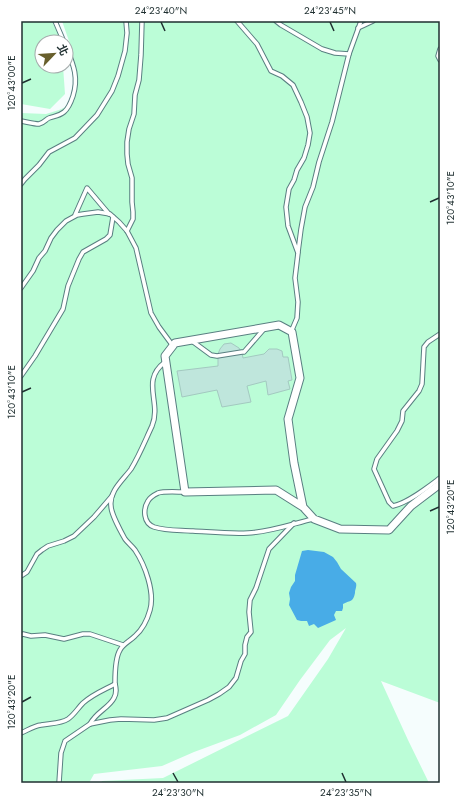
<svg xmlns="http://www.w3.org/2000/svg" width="461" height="804" font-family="Jost,'Noto Sans TC',sans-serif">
<rect width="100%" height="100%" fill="#f5fdfd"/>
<g fill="#bbfdd7">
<path d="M 21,21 L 52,21 L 62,42 L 42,42 L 42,66 L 63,66 L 65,94 L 50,109 L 21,104 Z"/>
<path d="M 62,21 L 440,21 L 440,703 L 381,681 L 408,740 L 429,783 L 101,783 L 102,781 L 163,778 L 288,716 L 328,659 L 346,628 L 330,640 L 300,680 L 276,715 L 240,735 L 194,752 L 162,766 L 94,774 L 89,783 L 21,783 L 21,113 L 46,114 L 59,110 L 70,105 L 75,89 L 77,72 L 70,44 Z"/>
</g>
<path fill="#48ace7" d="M 308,550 L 324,552 L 333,557 L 337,562 L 341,569 L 356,583 C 357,587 355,589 355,593 C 353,602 351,600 343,604 L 343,608 L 342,611 L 336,611 L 334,615 L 336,620 L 318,628 L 314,624 L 309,626 L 307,621 L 301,621 L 297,620 L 289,605 L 290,599 L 289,593 L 291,587 L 295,581 L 295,575 L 302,551 Z"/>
<path fill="#bfe6dc" stroke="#a3c9c0" d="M 231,343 L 239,348 L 242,353 L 243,358 L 264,354 L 269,349 L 277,349 L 282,351 L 283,357 L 288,357 L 292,380 L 288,381 L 290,389 L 268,395 L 266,381 L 247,386 L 251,402 L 222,407 L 217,390 L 182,397 L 177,371 L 218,366 L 218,354 L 220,349 L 224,344 Z"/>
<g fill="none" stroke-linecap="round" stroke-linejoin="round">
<defs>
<g id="lane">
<path d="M 55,21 L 64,42"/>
<path d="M 237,21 L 250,36 L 257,44 L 271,71 L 282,76 L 293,85 L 301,102 L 307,117 L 310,133 L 308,145 L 304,158 L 297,170 L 294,180 L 289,189 L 286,207 L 288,226 L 298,253 L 295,278 L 298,302 L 297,318 L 291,332"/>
<path d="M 276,21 L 281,25 L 322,49 L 335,53 L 349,54"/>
<path d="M 358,28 L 373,21"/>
<path d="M 440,49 L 438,56 L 440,60"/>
<path d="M 21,121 C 27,122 34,124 39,124 C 44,123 46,119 49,118 C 55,116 59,116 64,112 C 69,108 71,102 73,96 C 79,77 73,64 66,46"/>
<path d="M 21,184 L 25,179 L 39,165 L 49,152 L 75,138 L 97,115 L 112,91 L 118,76 L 125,51 L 127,33 L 126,21"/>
<path d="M 75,215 L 87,188 L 109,214"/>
<path d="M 127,231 L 133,219 L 133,212 L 132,202 L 132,178 L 128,164 L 127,154 L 127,142 L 129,129 L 134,114 L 135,95 L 139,80 L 141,55 L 142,21"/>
<path d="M 298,252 L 301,229 L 305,207 L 313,187 L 319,162 L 332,122 L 349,54 L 361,21"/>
<path d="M 21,288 L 33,271 L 39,258 L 45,251 L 51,238 L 57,230 L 66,221 L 77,215 L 83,214 L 98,212 L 110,214 L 119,222 L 127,231 L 136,248 L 151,313 L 159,327 L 173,346"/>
<path d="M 440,334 L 428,342 L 424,347 L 422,384 L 419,391 L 403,411 L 402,421 L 397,431 L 377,459 L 374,469 L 389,502 L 393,506 C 408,503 428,487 440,478"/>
<path d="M 192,341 L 211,355 L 217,356 L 242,352 L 244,352 L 264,329"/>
<path d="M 21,376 L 35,356 L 63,309 L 68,286 L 79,259 L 83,252 L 106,239 L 110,235 L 113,217"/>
<path d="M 185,492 C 177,492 164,491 158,493 C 154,495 150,497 148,501 C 143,509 143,523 154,527 C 166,531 180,530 193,531 C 211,532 229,534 248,533 C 270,532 292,524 313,519"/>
<path d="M 21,576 L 27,572 L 37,554 L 42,550 L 48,546 L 64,541 L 74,536 L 94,517 L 112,496"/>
<path d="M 21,635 L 23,634 L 31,636 L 45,635 L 64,639 L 83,634 L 90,634 L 123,645"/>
<path d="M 90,724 C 96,712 109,708 114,698 C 117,693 116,688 115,683 C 115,674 115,658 120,650 C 123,644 130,641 135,636 C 143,629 147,621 150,610 C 155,592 145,565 135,550 C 132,546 128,543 125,539 C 121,532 111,513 111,506 C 109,491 123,480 131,469 C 139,456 145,441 152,426 C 162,402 140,381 165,362"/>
<path d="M 21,733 C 28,730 34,726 41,725 C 51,723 60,724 68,719 C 74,715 78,708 83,703 C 93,694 104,690 115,684"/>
<path d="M 59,783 L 61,753 L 65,741 L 90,724 L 110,720 L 121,719 L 154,720 L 167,718 L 208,700 L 219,694 L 229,687 L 236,678 L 241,661 L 245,654 L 245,645 L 247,637 L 251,632 L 249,612 L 250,600 L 256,588 L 269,549 L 294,523"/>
</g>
<path id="street" d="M 303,507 L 294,463 L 288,419 L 300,378 L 292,332 L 279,325 L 175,343 L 165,356 L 185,492 L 276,490 L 303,507 L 314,519 L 340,529 L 389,530 L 411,506 L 440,484"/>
</defs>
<use href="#lane" stroke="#597f81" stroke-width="5.5"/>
<use href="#street" stroke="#597f81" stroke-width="9"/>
<use href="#lane" stroke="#fff" stroke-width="3.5"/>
<use href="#street" stroke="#fff" stroke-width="7"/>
</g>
<path fill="none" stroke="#1f2f30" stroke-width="1.5" d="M 161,22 L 165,31M 330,22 L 334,31M 22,83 L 31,79M 430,202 L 439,198M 22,392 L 31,388M 430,511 L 439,507M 22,702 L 31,697M 173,773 L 178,782M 342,773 L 346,782"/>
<rect width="461" height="804" fill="none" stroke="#ffffff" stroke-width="44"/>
<g transform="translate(54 54) rotate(65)"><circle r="19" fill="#ffffff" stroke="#a5acac"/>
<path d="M0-3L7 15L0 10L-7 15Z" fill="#685f2c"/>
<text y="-6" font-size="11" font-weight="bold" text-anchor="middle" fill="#1f2f30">北</text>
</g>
<rect x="22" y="22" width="417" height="760" fill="none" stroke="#1f2f30" stroke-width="1.5"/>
<g font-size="10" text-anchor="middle" fill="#1f2f30">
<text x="161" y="14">24°23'40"N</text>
<text x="330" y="14">24°23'45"N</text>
<text transform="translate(11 83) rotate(-90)" y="4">120°43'00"E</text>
<text transform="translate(450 198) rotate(-90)" y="4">120°43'10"E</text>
<text transform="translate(11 392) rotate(-90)" y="4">120°43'10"E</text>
<text transform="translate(450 507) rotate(-90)" y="4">120°43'20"E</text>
<text transform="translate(11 702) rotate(-90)" y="4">120°43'20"E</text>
<text x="178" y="796">24°23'30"N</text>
<text x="346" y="796">24°23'35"N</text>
</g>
</svg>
